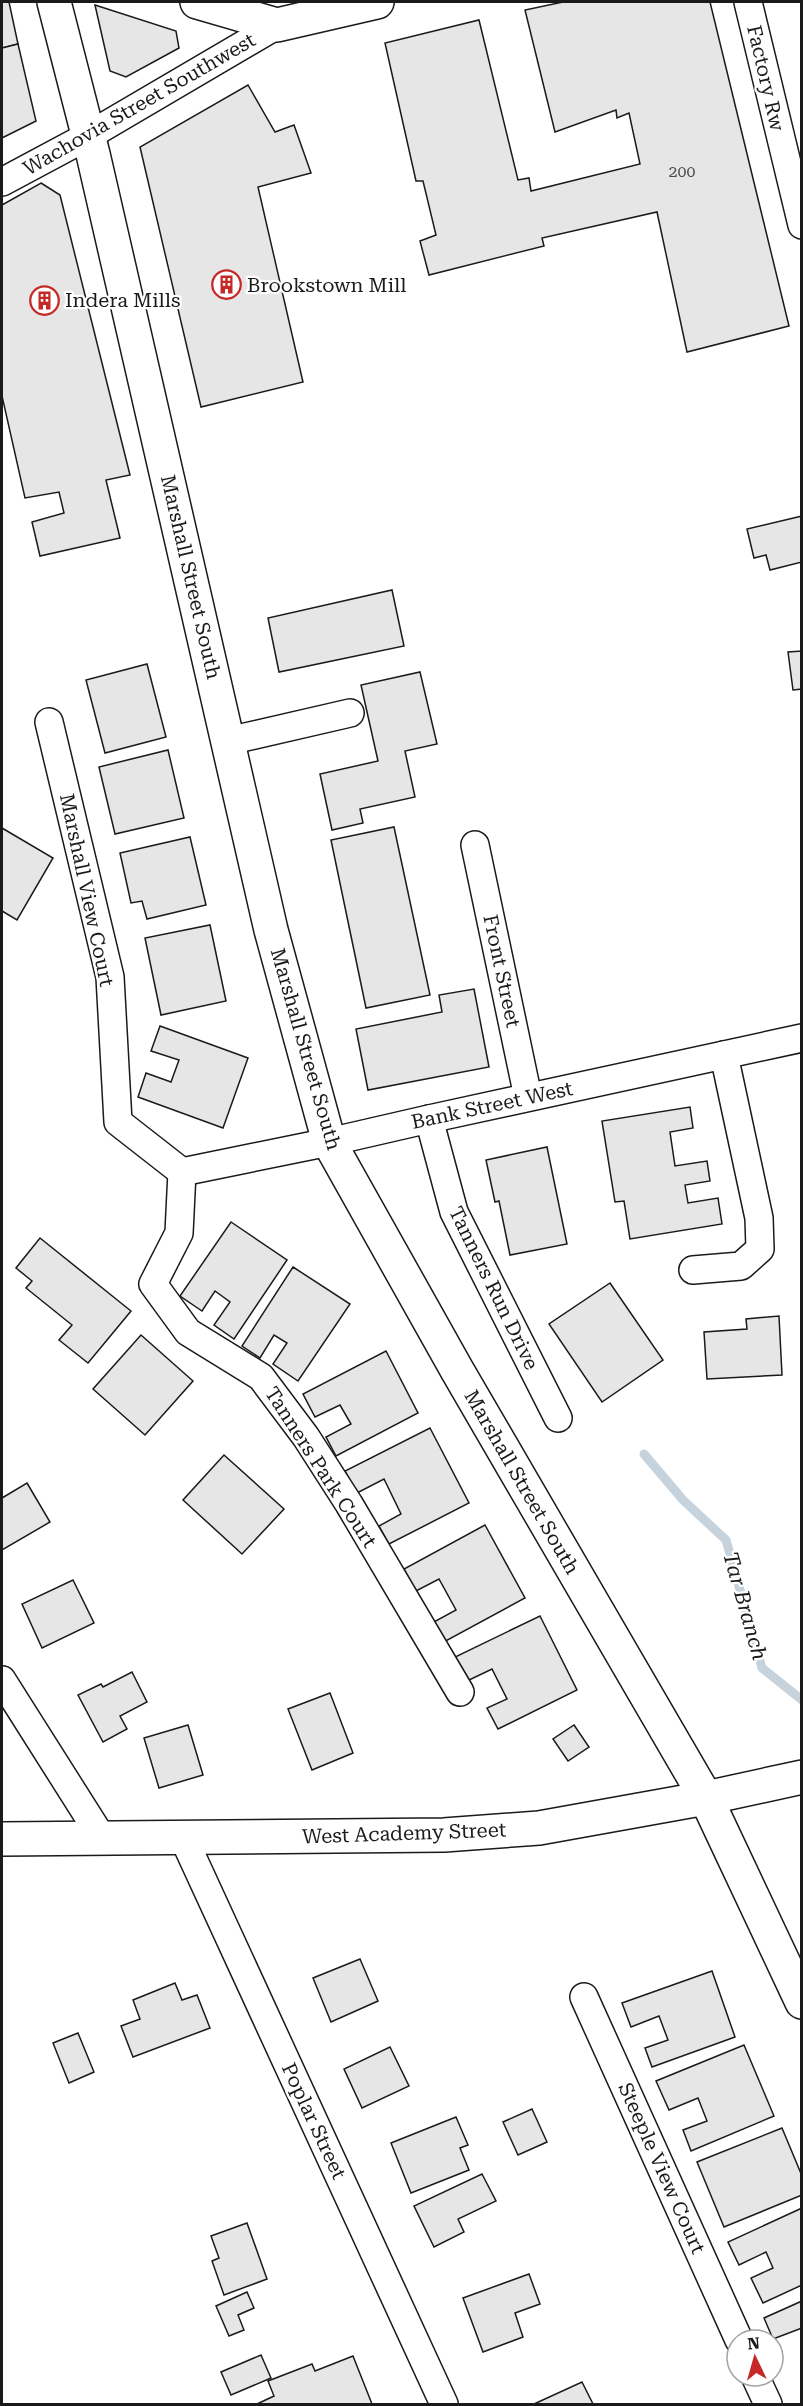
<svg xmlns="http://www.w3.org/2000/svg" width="803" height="2406" font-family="'Roboto Serif',serif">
<rect width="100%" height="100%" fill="#fff"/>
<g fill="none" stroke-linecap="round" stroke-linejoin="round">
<path stroke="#c6d2dc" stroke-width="9" d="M 644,1454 L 683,1500 L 726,1540 L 762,1668 L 802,1700"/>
</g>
<g fill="#e6e6e6" stroke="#1a1a1a" stroke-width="1.5">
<path d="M 2,2 L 9,2 L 18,44 L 2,48 Z"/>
<path d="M 563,2 L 710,2 L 789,326 L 687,352 L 657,212 L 542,238 L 544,246 L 429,275 L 420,241 L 436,235 L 423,181 L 416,181 L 385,43 L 479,20 L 518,180 L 529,178 L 531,191 L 640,164 L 629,113 L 617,118 L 616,110 L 555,132 L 525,10 Z"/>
<path d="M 95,5 L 176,31 L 179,48 L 126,77 L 110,71 Z"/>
<path d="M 18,44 L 36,121 L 2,138 L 2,48 Z"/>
<path d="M 248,85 L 275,132 L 294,125 L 311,173 L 258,187 L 303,382 L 201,407 L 140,147 Z"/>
<path d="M 41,183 L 60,195 L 130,475 L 106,480 L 120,538 L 40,556 L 32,522 L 64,513 L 59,492 L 25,498 L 2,396 L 2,205 Z"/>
<path d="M 802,516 L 802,562 L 770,570 L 766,555 L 754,558 L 747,529 Z"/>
<path d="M 392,590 L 404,646 L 279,672 L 268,618 Z"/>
<path d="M 802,651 L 802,689 L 793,690 L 788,652 Z"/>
<path d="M 147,664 L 166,737 L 105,753 L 86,680 Z"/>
<path d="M 420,672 L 437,744 L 405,751 L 415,797 L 360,809 L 363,823 L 332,830 L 320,774 L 378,761 L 361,685 Z"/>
<path d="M 168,750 L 184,818 L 115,834 L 99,767 Z"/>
<path d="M 394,827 L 430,995 L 366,1008 L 331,840 Z"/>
<path d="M 2,828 L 53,858 L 17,920 L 2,911 Z"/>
<path d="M 190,837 L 206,905 L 147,919 L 142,901 L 131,903 L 120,853 Z"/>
<path d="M 210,925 L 226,1001 L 161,1015 L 145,938 Z"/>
<path d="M 474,989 L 489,1067 L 368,1090 L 356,1029 L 442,1012 L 439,995 Z"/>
<path d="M 160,1026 L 248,1058 L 223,1128 L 138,1097 L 146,1073 L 171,1082 L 179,1060 L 151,1051 Z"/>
<path d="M 690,1107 L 693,1128 L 670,1132 L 675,1166 L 707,1161 L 710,1181 L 685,1185 L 688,1203 L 718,1198 L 722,1224 L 630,1239 L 624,1201 L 615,1202 L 602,1121 Z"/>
<path d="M 547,1147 L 567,1244 L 510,1255 L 499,1201 L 495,1202 L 486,1160 Z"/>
<path d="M 231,1222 L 287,1260 L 234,1339 L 214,1325 L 230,1302 L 215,1291 L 202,1311 L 180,1296 Z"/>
<path d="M 40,1238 L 131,1311 L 88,1363 L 59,1340 L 72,1325 L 26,1288 L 32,1281 L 16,1268 Z"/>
<path d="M 293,1267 L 350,1304 L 298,1381 L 273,1364 L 287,1343 L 274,1335 L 260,1358 L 242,1346 Z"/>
<path d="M 610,1283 L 663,1360 L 602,1402 L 549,1324 Z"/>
<path d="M 779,1316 L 782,1375 L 707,1379 L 704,1332 L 747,1329 L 746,1319 Z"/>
<path d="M 141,1335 L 193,1381 L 145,1435 L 93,1389 Z"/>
<path d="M 386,1351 L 418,1413 L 336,1456 L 326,1437 L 351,1424 L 340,1405 L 315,1417 L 303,1394 Z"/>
<path d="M 430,1428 L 469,1503 L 389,1544 L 379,1526 L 401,1514 L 384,1479 L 357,1493 L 345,1471 Z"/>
<path d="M 224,1455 L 284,1509 L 242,1554 L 183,1500 Z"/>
<path d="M 27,1483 L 50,1522 L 2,1550 L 2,1498 Z"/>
<path d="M 485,1525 L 525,1598 L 442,1643 L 432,1623 L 456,1610 L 439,1579 L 416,1591 L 404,1569 Z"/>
<path d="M 73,1580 L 94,1623 L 42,1648 L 22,1604 Z"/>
<path d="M 540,1616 L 577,1690 L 498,1729 L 487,1708 L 507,1699 L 492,1669 L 465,1682 L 453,1658 Z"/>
<path d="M 132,1672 L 147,1702 L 120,1716 L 127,1729 L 103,1742 L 78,1695 L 101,1684 L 103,1687 Z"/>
<path d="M 330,1693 L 353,1753 L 312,1770 L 288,1709 Z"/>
<path d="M 188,1725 L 203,1775 L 159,1788 L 144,1738 Z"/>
<path d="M 574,1725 L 589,1747 L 568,1761 L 553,1739 Z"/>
<path d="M 360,1959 L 378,2001 L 331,2022 L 313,1978 Z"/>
<path d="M 712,1971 L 735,2037 L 652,2067 L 645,2048 L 668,2040 L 659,2016 L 631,2027 L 622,2003 Z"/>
<path d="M 175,1983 L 182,2000 L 197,1995 L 210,2028 L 133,2057 L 121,2026 L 140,2019 L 133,2000 Z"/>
<path d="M 78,2033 L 94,2072 L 69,2083 L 53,2043 Z"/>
<path d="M 744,2045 L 774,2116 L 691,2151 L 683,2130 L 707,2121 L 698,2098 L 669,2110 L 656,2081 Z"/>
<path d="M 390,2047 L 409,2086 L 362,2108 L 344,2069 Z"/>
<path d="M 532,2109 L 547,2142 L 518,2155 L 503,2122 Z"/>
<path d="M 456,2117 L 468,2145 L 460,2148 L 469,2170 L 411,2193 L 391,2143 Z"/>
<path d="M 782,2128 L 802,2176 L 802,2195 L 724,2227 L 697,2162 Z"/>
<path d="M 482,2174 L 496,2201 L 458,2219 L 464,2232 L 434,2247 L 414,2206 Z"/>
<path d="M 802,2208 L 802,2285 L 763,2303 L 751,2278 L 773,2268 L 766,2252 L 739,2265 L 728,2242 Z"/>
<path d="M 247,2223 L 267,2279 L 224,2295 L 212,2261 L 219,2258 L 211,2236 Z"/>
<path d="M 529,2274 L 540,2304 L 515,2313 L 523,2337 L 483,2352 L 463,2298 Z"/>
<path d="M 247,2292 L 254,2308 L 238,2315 L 244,2330 L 229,2336 L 216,2306 Z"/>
<path d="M 802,2301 L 802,2328 L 773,2339 L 764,2318 Z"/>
<path d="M 261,2355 L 271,2378 L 231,2395 L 221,2372 Z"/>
<path d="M 353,2356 L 372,2404 L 257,2404 L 274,2396 L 268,2381 L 312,2364 L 315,2371 Z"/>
<path d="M 582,2382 L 593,2404 L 534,2404 Z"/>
</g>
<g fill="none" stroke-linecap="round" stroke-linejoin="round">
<defs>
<g id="minor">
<path d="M 748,2 L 802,225"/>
<path d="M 2,182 L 88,136 L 277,25"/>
<path d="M 49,722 L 110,977 L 118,1122 L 182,1172"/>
<path d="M 228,741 L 350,713"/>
<path d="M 475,845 L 528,1097"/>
<path d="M 429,1119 L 454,1212 L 558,1418"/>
<path d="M 182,1172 L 179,1233 L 153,1284 L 188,1332 L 261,1377 L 306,1437 L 349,1504 L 460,1692"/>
<path d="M 182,1172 L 329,1142 L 429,1119 L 802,1038"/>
<path d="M 693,1270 L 741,1266 L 760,1249 L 759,1218 L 724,1055"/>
<path d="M 2,1680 L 102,1838"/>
<path d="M 183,1837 L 444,2404"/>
<path d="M 584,1997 L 739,2340"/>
<path d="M 755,2376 L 768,2404"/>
</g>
<g id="tertiary">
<path d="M 197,2 L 277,25 L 377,2"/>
<path d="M 2,1839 L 444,1835 L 539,1828 L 706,1798 L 802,1777"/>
</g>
<path id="secondary" d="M 54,2 L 93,154 L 271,930 L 329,1142 L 457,1370 L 706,1798 L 802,2002"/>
</defs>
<use href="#minor" stroke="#1a1a1a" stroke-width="30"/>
<use href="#tertiary" stroke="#1a1a1a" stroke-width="36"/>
<use href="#secondary" stroke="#1a1a1a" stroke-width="36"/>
<use href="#minor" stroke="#fff" stroke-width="27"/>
<use href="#tertiary" stroke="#fff" stroke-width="33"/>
<use href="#secondary" stroke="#fff" stroke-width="33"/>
</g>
<defs>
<symbol id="building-ring" viewBox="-11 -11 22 22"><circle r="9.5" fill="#fff" stroke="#c62828" stroke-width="1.5"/><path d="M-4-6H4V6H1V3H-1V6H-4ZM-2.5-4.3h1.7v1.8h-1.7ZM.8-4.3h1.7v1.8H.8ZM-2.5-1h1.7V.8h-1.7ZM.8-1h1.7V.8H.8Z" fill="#c62828"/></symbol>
</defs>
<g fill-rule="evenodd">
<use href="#building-ring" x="210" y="268" width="33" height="33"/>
<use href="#building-ring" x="28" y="284" width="33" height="33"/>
</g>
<g text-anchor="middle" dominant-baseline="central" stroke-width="4.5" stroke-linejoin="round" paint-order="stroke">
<g font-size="16" fill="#4d4d4d">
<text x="682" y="171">200</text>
</g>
<g font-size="20" fill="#1a1a1a" stroke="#fff">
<text transform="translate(766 78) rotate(77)">Factory Rw</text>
<text transform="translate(139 104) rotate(-30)">Wachovia Street Southwest</text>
<text transform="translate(191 577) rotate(77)">Marshall Street South</text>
<text transform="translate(87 890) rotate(78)">Marshall View Court</text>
<text transform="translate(502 971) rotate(78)">Front Street</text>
<text transform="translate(306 1049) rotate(74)">Marshall Street South</text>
<text transform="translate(492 1105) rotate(-12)">Bank Street West</text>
<text transform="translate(494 1288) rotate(64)">Tanners Run Drive</text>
<text transform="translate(321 1467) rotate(57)">Tanners Park Court</text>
<text transform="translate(522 1482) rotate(60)">Marshall Street South</text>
<text transform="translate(404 1833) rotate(-2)">West Academy Street</text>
<text transform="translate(314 2121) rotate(65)">Poplar Street</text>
<text transform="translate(662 2168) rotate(66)">Steeple View Court</text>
</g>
<g font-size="20" fill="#1a1a1a" stroke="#fff" text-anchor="start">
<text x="247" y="285">Brookstown Mill</text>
<text x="65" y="300">Indera Mills</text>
</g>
<g font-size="21" font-style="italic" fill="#1a1a1a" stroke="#fff">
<text transform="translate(745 1606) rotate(74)">Tar Branch</text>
</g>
</g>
<rect width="803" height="2406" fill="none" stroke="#1a1a1a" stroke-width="6"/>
<g transform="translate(755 2358) rotate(355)"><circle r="28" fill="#ffffff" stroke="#a3a3a3" stroke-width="1.5"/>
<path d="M0-4.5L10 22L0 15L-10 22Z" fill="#c62828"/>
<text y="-9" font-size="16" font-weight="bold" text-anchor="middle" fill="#1a1a1a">N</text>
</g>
</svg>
